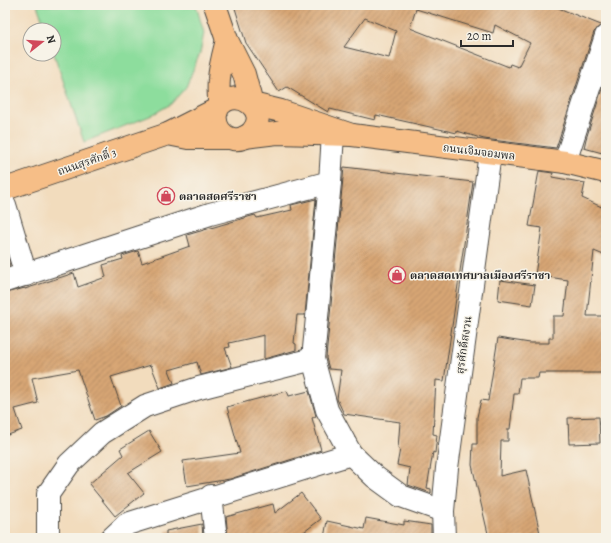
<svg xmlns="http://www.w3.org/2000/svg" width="611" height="543" font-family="Alegreya,'Noto Serif Thai',serif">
<defs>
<pattern id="building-hatch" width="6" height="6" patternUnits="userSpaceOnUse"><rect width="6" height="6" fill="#d7a674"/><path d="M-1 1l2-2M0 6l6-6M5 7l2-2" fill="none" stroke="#af875f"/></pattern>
</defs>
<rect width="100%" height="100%" fill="#f7f3e8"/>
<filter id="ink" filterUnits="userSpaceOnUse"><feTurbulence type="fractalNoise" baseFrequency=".025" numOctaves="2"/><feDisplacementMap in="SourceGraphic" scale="8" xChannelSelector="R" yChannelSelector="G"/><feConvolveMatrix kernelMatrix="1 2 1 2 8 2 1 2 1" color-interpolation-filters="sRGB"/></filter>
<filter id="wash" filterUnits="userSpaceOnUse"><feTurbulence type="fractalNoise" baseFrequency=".012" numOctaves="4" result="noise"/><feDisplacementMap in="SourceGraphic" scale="16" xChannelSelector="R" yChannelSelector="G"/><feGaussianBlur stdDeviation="0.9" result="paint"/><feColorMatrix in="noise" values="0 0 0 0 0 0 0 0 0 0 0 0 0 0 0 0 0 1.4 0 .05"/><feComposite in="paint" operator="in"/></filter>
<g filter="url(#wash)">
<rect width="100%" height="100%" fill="#f2dcbd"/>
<path fill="#8ddd9d" stroke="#5c8464" d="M 37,5 L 196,5 L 204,33 L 200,53 L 186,87 L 171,104 L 150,116 L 84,142 L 54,54 L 54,30 L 46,30 Z"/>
<g id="blocks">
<g fill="url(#building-hatch)" fill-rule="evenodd">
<path d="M 234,5 L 551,5 L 601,25 L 594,32 L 556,148 L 484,139 L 457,131 L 457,133 L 376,115 L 375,120 L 330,109 L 328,112 L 287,87 L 279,92 L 246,43 ZM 416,9 L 493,33 L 495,25 L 530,43 L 518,67 L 510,64 L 509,67 L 410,28 ZM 365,18 L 396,31 L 389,58 L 344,47 Z"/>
<path d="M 606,76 L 606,154 L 584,148 L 586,139 Z"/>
<path d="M 344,167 L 473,182 L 444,381 L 436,380 L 433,434 L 437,435 L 435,453 L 433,452 L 427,488 L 431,489 L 431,493 L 408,485 L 410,468 L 397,465 L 400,449 L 398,449 L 400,422 L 344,414 L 337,399 L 341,370 L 329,369 L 326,358 Z"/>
<path d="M 539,171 L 553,173 L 552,177 L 585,183 L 582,198 L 606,209 L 606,256 L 594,251 L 587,316 L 606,316 L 606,373 L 539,373 L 538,378 L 520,378 L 518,394 L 514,394 L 510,429 L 508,429 L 508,441 L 501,441 L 500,476 L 526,470 L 541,538 L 489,538 L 472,465 L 473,444 L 477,444 L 477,417 L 481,400 L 488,401 L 498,338 L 530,343 L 549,343 L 549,338 L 553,338 L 553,316 L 564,316 L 568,280 L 535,275 L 542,228 L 529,226 Z"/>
<path d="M 316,199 L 305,315 L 297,315 L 294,343 L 296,344 L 296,350 L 264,359 L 264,335 L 229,343 L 230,347 L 225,348 L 232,367 L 201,375 L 197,362 L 169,370 L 174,383 L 160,388 L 151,365 L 111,377 L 121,406 L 106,416 L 95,420 L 78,370 L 32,378 L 38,403 L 15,409 L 22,430 L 5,436 L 5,293 L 25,288 L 25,289 L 74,273 L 78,287 L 106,277 L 103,265 L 123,259 L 122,256 L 138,251 L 142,263 L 190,246 L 187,235 L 255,215 L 257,218 L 292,210 L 291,205 Z"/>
<path d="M 5,248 L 10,266 L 5,268 Z"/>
<path d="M 500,280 L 535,285 L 532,305 L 498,300 Z"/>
<path d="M 287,391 L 289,396 L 309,391 L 316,416 L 312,418 L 321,450 L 230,479 L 187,486 L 183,461 L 240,453 L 227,407 Z"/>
<path d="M 599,417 L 600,443 L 569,444 L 568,418 Z"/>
<path d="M 149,431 L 162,452 L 128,473 L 144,493 L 115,516 L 89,484 L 123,455 L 120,449 Z"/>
<path d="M 301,493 L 321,519 L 296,538 L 228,538 L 226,517 L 273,504 L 275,513 Z"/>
<path d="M 366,518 L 404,525 L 404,521 L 431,525 L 431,538 L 324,538 L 327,521 L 364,529 Z"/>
<path d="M 202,524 L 203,538 L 166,538 L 166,531 Z"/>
</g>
</g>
</g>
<g filter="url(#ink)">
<use href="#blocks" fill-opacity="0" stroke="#494641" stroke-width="1"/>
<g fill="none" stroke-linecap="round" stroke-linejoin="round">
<defs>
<g id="minor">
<path d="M 333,134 L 330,182 L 313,359 L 327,410 L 351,454 L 375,477 L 401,496 L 443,511"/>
<path d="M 565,162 L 606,36"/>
<path d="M 5,205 L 26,275"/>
<path d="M 5,281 L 210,214 L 330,182"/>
<path d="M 211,496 L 216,538"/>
<path d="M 48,538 L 48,494 L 69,464 L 102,433 L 145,406 L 199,388 L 313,359"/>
<path d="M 112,538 L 127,524 L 351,454"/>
<path d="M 444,538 L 443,511 L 447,468 L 490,153"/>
</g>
<g id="major">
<path d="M 215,5 L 227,40 L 244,74 L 252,104 L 281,111 L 352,135 L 277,133 L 245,137"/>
<path d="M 219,106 C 238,85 271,111 252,132 C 247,137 240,140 233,139 C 222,137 214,126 216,114 C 217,110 219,107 219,103 C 219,95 218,87 219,79 C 220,66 224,52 227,40"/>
<path d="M 168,134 L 188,138 L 228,138"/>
<path d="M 352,135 L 565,162 L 606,172"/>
<path d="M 5,189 L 168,134 L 217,109"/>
</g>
</defs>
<use href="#minor" stroke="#494641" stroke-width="24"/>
<use href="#major" stroke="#494641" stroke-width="24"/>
<use href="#minor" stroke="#fff" stroke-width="22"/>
<use href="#major" stroke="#f6be87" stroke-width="22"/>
</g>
</g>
<defs>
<symbol id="shop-ring" viewBox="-11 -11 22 22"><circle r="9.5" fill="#f7f3e8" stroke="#d1495b" stroke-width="1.5"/><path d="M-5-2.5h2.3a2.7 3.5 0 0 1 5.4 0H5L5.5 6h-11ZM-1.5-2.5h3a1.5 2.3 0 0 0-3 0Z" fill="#d1495b"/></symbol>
</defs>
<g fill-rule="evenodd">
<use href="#shop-ring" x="156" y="186" width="20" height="20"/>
<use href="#shop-ring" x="387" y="265" width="20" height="20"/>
</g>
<g text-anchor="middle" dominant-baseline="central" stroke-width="3" stroke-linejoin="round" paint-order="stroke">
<g font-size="11" fill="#2b2b2b" stroke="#f7f3e8">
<text transform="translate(479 152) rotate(7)">ถนนเจิมจอมพล</text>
<text transform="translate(87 162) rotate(-19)">ถนนสุรศักดิ์ 3</text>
<text transform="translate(464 345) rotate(-82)">สุรศักดิ์สงวน</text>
</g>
<g font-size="11" font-weight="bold" fill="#2b2b2b" stroke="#f7f3e8" text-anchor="start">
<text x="179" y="196">ตลาดสดศรีราชา</text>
<text x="410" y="275">ตลาดสดเทศบาลเมืองศรีราชา</text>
</g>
</g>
<rect width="611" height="543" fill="none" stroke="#f7f3e8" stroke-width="20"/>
<g transform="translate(42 42) rotate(73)"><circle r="19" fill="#f7f3e8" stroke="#a5a39c"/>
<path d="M0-3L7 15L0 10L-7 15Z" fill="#d1495b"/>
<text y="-6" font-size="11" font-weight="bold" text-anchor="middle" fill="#2b2b2b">N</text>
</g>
<path d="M461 40v6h52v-6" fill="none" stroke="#2b2b2b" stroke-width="2"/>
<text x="467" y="40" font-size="12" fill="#2b2b2b" stroke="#f7f3e8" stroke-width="3" paint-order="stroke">20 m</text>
</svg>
